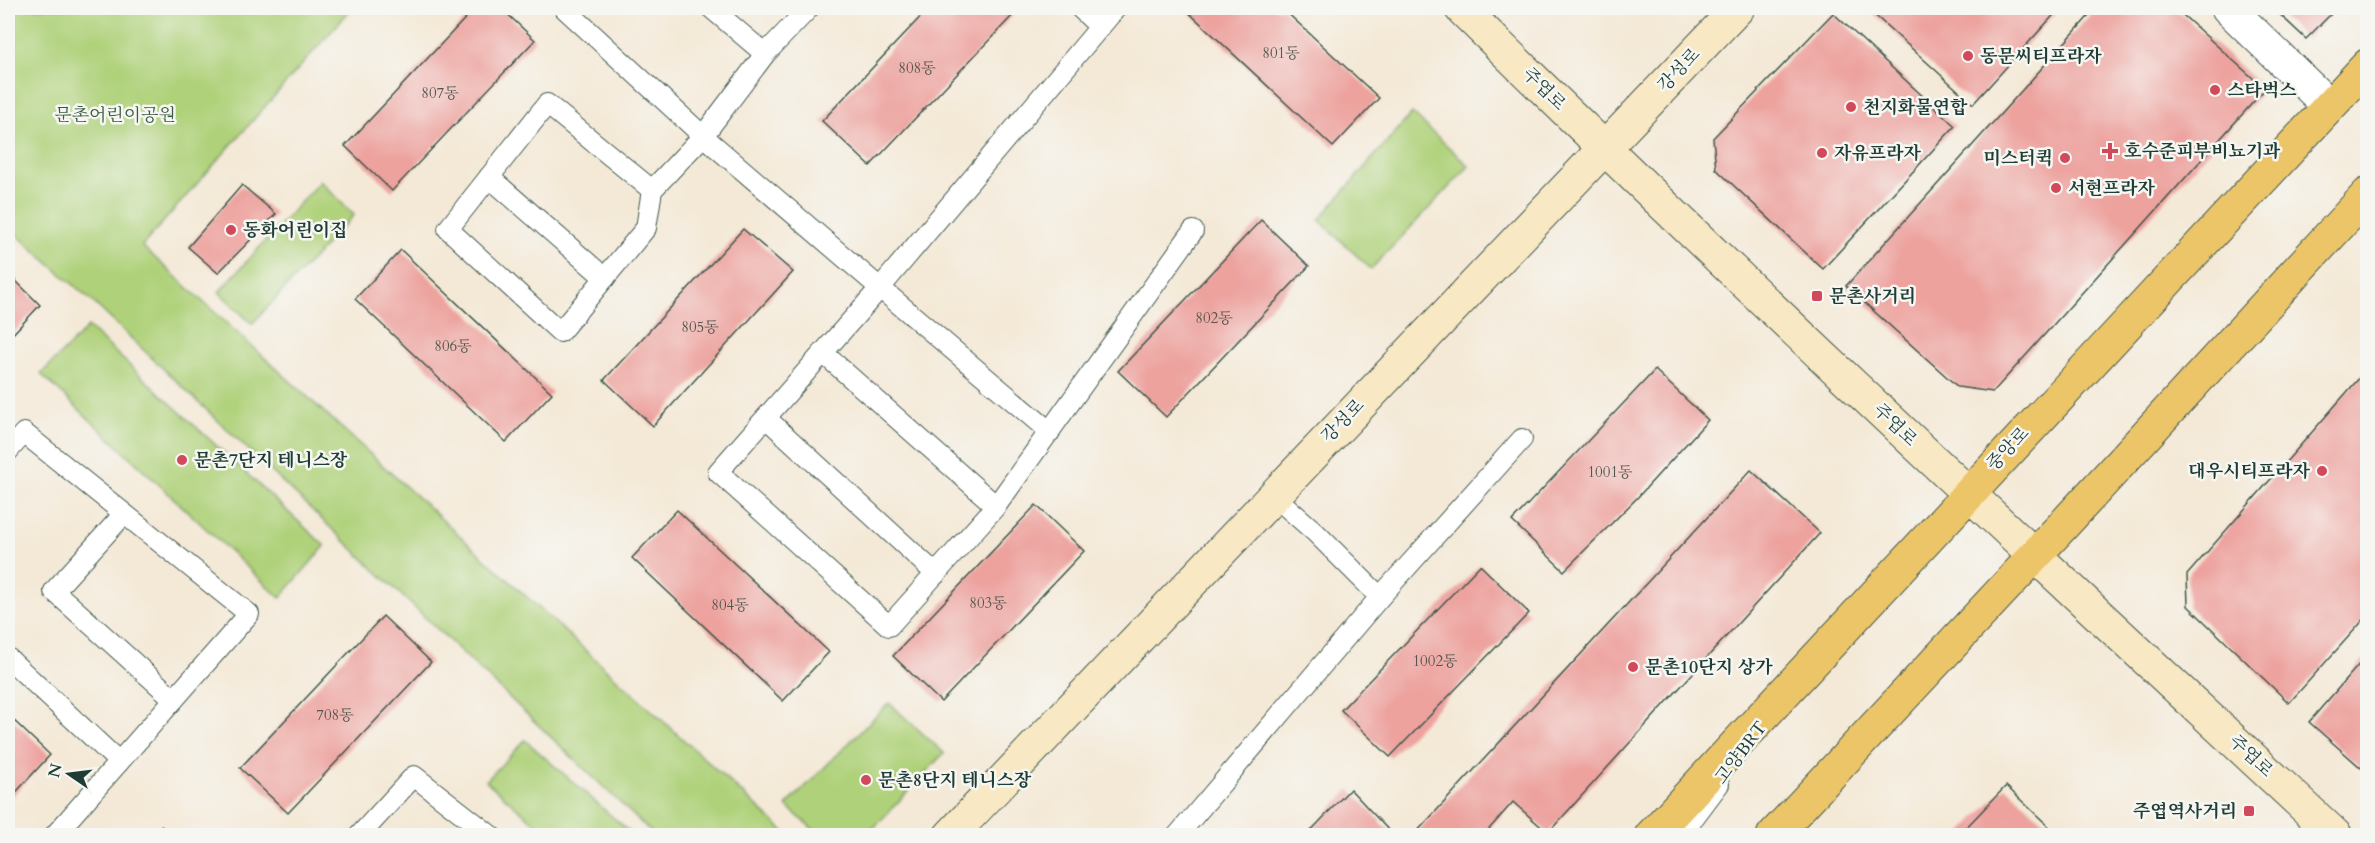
<svg xmlns="http://www.w3.org/2000/svg" width="2375" height="843" font-family="Cardo,'Noto Serif KR',serif">
<rect width="100%" height="100%" fill="#f6f6f2"/>
<filter id="ink" filterUnits="userSpaceOnUse"><feTurbulence type="fractalNoise" baseFrequency=".0167" numOctaves="2"/><feDisplacementMap in="SourceGraphic" scale="12" xChannelSelector="R" yChannelSelector="G"/><feConvolveMatrix kernelMatrix="1 2 1 2 8 2 1 2 1" color-interpolation-filters="sRGB"/></filter>
<filter id="wash" filterUnits="userSpaceOnUse"><feTurbulence type="fractalNoise" baseFrequency=".008" numOctaves="4" result="noise"/><feDisplacementMap in="SourceGraphic" scale="24" xChannelSelector="R" yChannelSelector="G"/><feGaussianBlur stdDeviation="1.35" result="paint"/><feColorMatrix in="noise" values="0 0 0 0 0 0 0 0 0 0 0 0 0 0 0 0 0 1.4 0 .05"/><feComposite in="paint" operator="in"/></filter>
<g filter="url(#wash)">
<rect width="100%" height="100%" fill="#f4e9d7"/>
<g fill="#afd179" stroke="#678756" stroke-width="1.5">
<path d="M 8,8 L 352,8 L 142,246 L 788,835 L 654,835 L 93,302 L 8,227 Z"/>
<path d="M 1412,113 L 1469,166 L 1371,269 L 1319,220 Z"/>
<path d="M 320,181 L 354,215 L 252,324 L 219,292 Z"/>
<path d="M 88,327 L 325,546 L 280,598 L 41,374 Z"/>
<path d="M 889,703 L 944,753 L 867,835 L 820,835 L 786,806 Z"/>
<path d="M 525,740 L 632,834 L 549,835 L 486,781 Z"/>
</g>
<g id="blocks">
<g fill="#eda29e">
<path d="M 475,8 L 501,8 L 535,40 L 392,191 L 345,146 Z"/>
<path d="M 929,8 L 1005,8 L 1013,15 L 870,166 L 822,121 Z"/>
<path d="M 1184,8 L 1282,8 L 1379,98 L 1333,147 Z"/>
<path d="M 1867,8 L 2060,8 L 1973,104 Z"/>
<path d="M 2096,8 L 2175,8 L 2265,89 L 1993,392 L 1958,387 L 1846,286 Z"/>
<path d="M 2273,8 L 2337,8 L 2306,39 Z"/>
<path d="M 1833,13 L 1955,126 L 1823,269 L 1716,169 L 1713,138 Z"/>
<path d="M 242,185 L 276,214 L 218,273 L 188,247 Z"/>
<path d="M 1261,220 L 1309,266 L 1166,417 L 1118,371 Z"/>
<path d="M 743,229 L 793,272 L 653,426 L 604,380 Z"/>
<path d="M 401,250 L 552,393 L 506,442 L 355,299 Z"/>
<path d="M 8,273 L 40,305 L 8,339 Z"/>
<path d="M 2368,368 L 2368,615 L 2289,703 L 2188,606 L 2187,575 Z"/>
<path d="M 1655,370 L 1708,420 L 1637,498 L 1564,571 L 1512,521 Z"/>
<path d="M 1751,470 L 1820,533 L 1548,833 L 1513,802 L 1483,836 L 1413,836 Z"/>
<path d="M 1036,505 L 1084,551 L 941,702 L 893,656 Z"/>
<path d="M 677,510 L 829,652 L 783,701 L 632,558 Z"/>
<path d="M 1480,565 L 1529,613 L 1390,757 L 1341,710 Z"/>
<path d="M 383,616 L 431,662 L 288,813 L 240,768 Z"/>
<path d="M 2368,654 L 2368,774 L 2309,722 Z"/>
<path d="M 8,715 L 50,755 L 8,801 Z"/>
<path d="M 2006,786 L 2059,836 L 1958,836 Z"/>
<path d="M 1350,789 L 1394,836 L 1306,836 Z"/>
<path d="M 161,826 L 172,836 L 152,836 Z"/>
</g>
</g>
</g>
<g filter="url(#ink)">
<use href="#blocks" fill-opacity="0" stroke="#3f574c" stroke-width="1.5"/>
<g fill="none" stroke-linecap="round" stroke-linejoin="round">
<defs>
<g id="lane">
<path d="M 564,8 L 703,136 L 880,288 L 1116,8"/>
<path d="M 711,8 L 765,54"/>
<path d="M 1080,8 L 1100,27"/>
<path d="M 489,177 L 605,278"/>
<path d="M 652,190 L 547,104 L 448,229 L 560,332 L 646,228 L 652,190 L 703,136 L 765,54 L 809,8"/>
<path d="M 823,353 L 996,506"/>
<path d="M 766,418 L 936,574"/>
<path d="M 1050,432 L 880,288 L 718,472 L 889,626 L 996,506 L 1193,231"/>
<path d="M 8,451 L 24,433 L 249,614 L 54,836"/>
<path d="M 1273,495 L 1315,532 L 1380,597"/>
<path d="M 124,514 L 54,591 L 174,699"/>
<path d="M 8,658 L 119,762"/>
<path d="M 359,836 L 414,776 L 491,836"/>
<path d="M 1177,836 L 1380,597 L 1522,439"/>
<path d="M 1680,836 L 1719,784"/>
</g>
<path id="street" d="M 2228,8 L 2329,106"/>
<g id="secondary">
<path d="M 1461,8 C 1747,290 2042,562 2336,836"/>
<path d="M 950,836 L 1738,8"/>
</g>
<g id="primary">
<path d="M 1651,836 L 2368,65"/>
<path d="M 1773,836 L 2067,521 L 2368,194"/>
</g>
</defs>
<use href="#lane" stroke="#3f574c" stroke-width="22"/>
<use href="#street" stroke="#3f574c" stroke-width="35"/>
<use href="#secondary" stroke="#3f574c" stroke-width="35"/>
<use href="#primary" stroke="#3f574c" stroke-width="35"/>
<use href="#lane" stroke="#fff" stroke-width="20"/>
<use href="#street" stroke="#fff" stroke-width="33"/>
<use href="#secondary" stroke="#f8e8c3" stroke-width="33"/>
<use href="#primary" stroke="#edc569" stroke-width="33"/>
</g>
</g>
<g fill="#d1495b" stroke="#f6f6f2" stroke-width="2">
<circle cx="1968" cy="56" r="6"/>
<circle cx="2215" cy="90" r="6"/>
<circle cx="1851" cy="107" r="6"/>
<path d="M2107 142h6v6h6v6h-6v6h-6v-6h-6v-6h6z"/>
<circle cx="1822" cy="153" r="6"/>
<circle cx="2065" cy="158" r="6"/>
<circle cx="2056" cy="188" r="6"/>
<circle cx="231" cy="230" r="6"/>
<rect x="1811" y="290" width="12" height="12" rx="3"/>
<circle cx="182" cy="460" r="6"/>
<circle cx="2322" cy="471" r="6"/>
<circle cx="1633" cy="667" r="6"/>
<circle cx="866" cy="780" r="6"/>
<rect x="2243" y="805" width="12" height="12" rx="3"/>
</g>
<g text-anchor="middle" dominant-baseline="central" stroke-width="5" stroke-linejoin="round" paint-order="stroke">
<g font-size="15" fill="#52564e">
<text x="1281" y="53">801동</text>
<text x="917" y="68">808동</text>
<text x="440" y="93">807동</text>
<text x="1214" y="318">802동</text>
<text x="700" y="327">805동</text>
<text x="453" y="346">806동</text>
<text x="1610" y="472">1001동</text>
<text x="988" y="603">803동</text>
<text x="730" y="605">804동</text>
<text x="1435" y="661">1002동</text>
<text x="335" y="715">708동</text>
</g>
<g font-size="18" font-weight="bold" fill="#1f3d34" stroke="#f6f6f2" text-anchor="start">
<text x="1980" y="56">동문씨티프라자</text>
<text x="2227" y="90">스타벅스</text>
<text x="1863" y="107">천지화물연합</text>
<text x="2124" y="151">호수준피부비뇨기과</text>
<text x="1834" y="153">자유프라자</text>
<text x="2053" y="158" text-anchor="end">미스터퀵</text>
<text x="2068" y="188">서현프라자</text>
<text x="243" y="230">동화어린이집</text>
<text x="1829" y="296">문촌사거리</text>
<text x="194" y="460">문촌7단지 테니스장</text>
<text x="2310" y="471" text-anchor="end">대우시티프라자</text>
<text x="1645" y="667">문촌10단지 상가</text>
<text x="878" y="780">문촌8단지 테니스장</text>
<text x="2237" y="811" text-anchor="end">주엽역사거리</text>
</g>
<g font-size="18" fill="#1f3d34" stroke="#f6f6f2">
<text transform="translate(1679 70) rotate(-47)">강성로</text>
<text transform="translate(1544 89) rotate(45)">주엽로</text>
<text transform="translate(1343 421) rotate(-46)">강성로</text>
<text transform="translate(1895 425) rotate(44)">주엽로</text>
<text transform="translate(2008 449) rotate(-47)">중앙로</text>
<text transform="translate(1741 753) rotate(-53)">고양BRT</text>
<text transform="translate(2251 756) rotate(43)">주엽로</text>
</g>
<g font-size="18" fill="#3c5b42" stroke="#f6f6f2">
<text x="115" y="115">문촌어린이공원</text>
</g>
</g>
<rect width="2375" height="843" fill="none" stroke="#f6f6f2" stroke-width="30"/>
<g transform="translate(69 774) rotate(284)" stroke="#f6f6f2" stroke-width="4.5" paint-order="stroke">
<path d="M0-4.5L10 22L0 15L-10 22Z" fill="#1f3d34"/>
<text y="-9" font-size="16" font-weight="bold" text-anchor="middle" fill="#1f3d34">N</text>
</g>
</svg>
